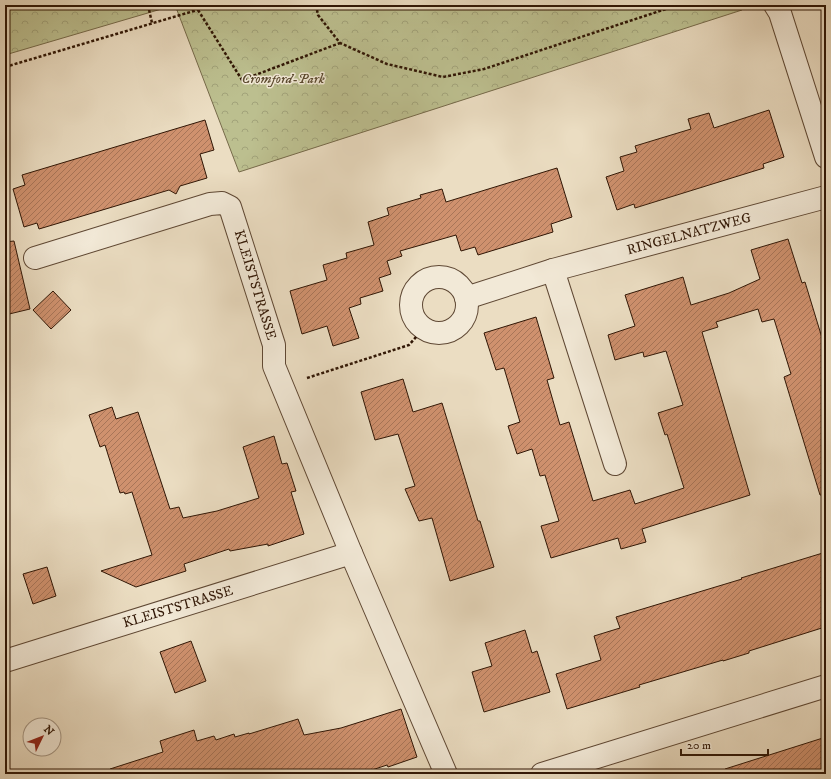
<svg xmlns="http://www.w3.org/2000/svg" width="831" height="779" font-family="'IM FELL DW Pica',serif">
<defs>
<pattern id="park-crowns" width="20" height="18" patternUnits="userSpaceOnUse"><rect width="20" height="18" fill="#bcbf8f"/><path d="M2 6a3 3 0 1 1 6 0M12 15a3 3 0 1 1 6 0" fill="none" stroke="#a2a37a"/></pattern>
<pattern id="building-hatch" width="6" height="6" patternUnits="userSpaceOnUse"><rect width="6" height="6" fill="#cf916e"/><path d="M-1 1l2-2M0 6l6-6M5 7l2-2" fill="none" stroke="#a87558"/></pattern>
</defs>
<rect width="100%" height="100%" fill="#ebddc2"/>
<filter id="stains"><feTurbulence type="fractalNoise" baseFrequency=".005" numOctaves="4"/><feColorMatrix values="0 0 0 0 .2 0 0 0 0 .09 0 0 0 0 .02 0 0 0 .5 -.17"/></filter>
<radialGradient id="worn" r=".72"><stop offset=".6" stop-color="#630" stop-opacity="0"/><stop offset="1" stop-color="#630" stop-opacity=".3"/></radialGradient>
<path fill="url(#park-crowns)" stroke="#766a4a" d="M 5,5 L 743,5 L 742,10 L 239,172 L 175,5 L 5,55 Z"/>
<g fill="url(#building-hatch)" stroke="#301605">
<path d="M 769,110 L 784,157 L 763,164 L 764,168 L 635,208 L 634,204 L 617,210 L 606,177 L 624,171 L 620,157 L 637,152 L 635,146 L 691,129 L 688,119 L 709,113 L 714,128 Z"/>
<path d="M 205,120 L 214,150 L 200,154 L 207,178 L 180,186 L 176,194 L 169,190 L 39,229 L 37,223 L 24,227 L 13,189 L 25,185 L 22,175 Z"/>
<path d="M 557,168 L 572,217 L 551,224 L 553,232 L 478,255 L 475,247 L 461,251 L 456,235 L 400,251 L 402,256 L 387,261 L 391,274 L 379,278 L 383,291 L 360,298 L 361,304 L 349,308 L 359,338 L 333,346 L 327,326 L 302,334 L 290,291 L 327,280 L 323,265 L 347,258 L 346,253 L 374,245 L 368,222 L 389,215 L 387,208 L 421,198 L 420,195 L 442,189 L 446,202 Z"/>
<path d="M 788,239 L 802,283 L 805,282 L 826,351 L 826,495 L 820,495 L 784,377 L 791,374 L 774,319 L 762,322 L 758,309 L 716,322 L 718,327 L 702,332 L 750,495 L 642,529 L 646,542 L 621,549 L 618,538 L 551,558 L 541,526 L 559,521 L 545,475 L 540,476 L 532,449 L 517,454 L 508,426 L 520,422 L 504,368 L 496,370 L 484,333 L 536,317 L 554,378 L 547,380 L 560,425 L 569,422 L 593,501 L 630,490 L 635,504 L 684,488 L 667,434 L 665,435 L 658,413 L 683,405 L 666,351 L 644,357 L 643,352 L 615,360 L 608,335 L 635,326 L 625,295 L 683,277 L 691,305 L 729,293 L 760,279 L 751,250 Z"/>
<path d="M 14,241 L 30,309 L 5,315 L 5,242 Z"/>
<path d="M 53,291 L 71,310 L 51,329 L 33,310 Z"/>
<path d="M 403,379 L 413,412 L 442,403 L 478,521 L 480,521 L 494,567 L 450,581 L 432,518 L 419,521 L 405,489 L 415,486 L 398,434 L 375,440 L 361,392 Z"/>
<path d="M 112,407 L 116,419 L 138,412 L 170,509 L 179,507 L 183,518 L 217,511 L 259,498 L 243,447 L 274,436 L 282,464 L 287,463 L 296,491 L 291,492 L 304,534 L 268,546 L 268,544 L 230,551 L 229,549 L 184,564 L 186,571 L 136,587 L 101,571 L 152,555 L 132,492 L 125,494 L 124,492 L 120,493 L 105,445 L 100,447 L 89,415 Z"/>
<path d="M 826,552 L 825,627 L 749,651 L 749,653 L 723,661 L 723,660 L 639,685 L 640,687 L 567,709 L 556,674 L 601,660 L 594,636 L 620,628 L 616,617 L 742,579 L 741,578 Z"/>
<path d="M 47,567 L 56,596 L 33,604 L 23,574 Z"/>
<path d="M 525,630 L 532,653 L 537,651 L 550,692 L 484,712 L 472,672 L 492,666 L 485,643 Z"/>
<path d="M 191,641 L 206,681 L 175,693 L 160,652 Z"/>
<path d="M 401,709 L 417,757 L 388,767 L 387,765 L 360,774 L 110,774 L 110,769 L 163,752 L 160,741 L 194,730 L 197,741 L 214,736 L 216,740 L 234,734 L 235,737 L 249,733 L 249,734 L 298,719 L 304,735 L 341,728 Z"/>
<path d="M 826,737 L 826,774 L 726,774 L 725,769 Z"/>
</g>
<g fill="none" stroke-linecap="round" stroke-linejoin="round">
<defs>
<g id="minor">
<path d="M 775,5 L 780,13 L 826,157"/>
<path d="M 35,258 L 210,204 L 222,203 L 230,207 L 274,345 L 274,366 L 351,553 L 446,774"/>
<path d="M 553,270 L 615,464"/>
<circle cx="439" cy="305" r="28"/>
<path d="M 466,298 L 553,270 L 826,197"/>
<path d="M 5,661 L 351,553"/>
<path d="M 542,774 L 826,686"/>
</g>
</defs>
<use href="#minor" stroke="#5f4834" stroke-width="24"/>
<g stroke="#301605" stroke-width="2.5" stroke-dasharray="3 2" stroke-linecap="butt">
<path d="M 148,5 L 152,23"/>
<path d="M 198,5 L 198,10 L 242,80 L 340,43"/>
<path d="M 316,5 L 318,15 L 340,43 L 387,64 L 443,77 L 484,69 L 678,5"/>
<path d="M 5,67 L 214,5"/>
<path d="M 307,378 L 409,345 L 424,328"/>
</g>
<use href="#minor" stroke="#f2e9d7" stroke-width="22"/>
</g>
<g text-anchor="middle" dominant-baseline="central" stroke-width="3" stroke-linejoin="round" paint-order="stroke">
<g font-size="14" font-style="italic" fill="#5a492e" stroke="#f2e9d7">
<text x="283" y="79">Cromford-Park</text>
</g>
<g font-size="14" fill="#301605" stroke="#f2e9d7">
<text transform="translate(689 234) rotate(-15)">RINGELNATZWEG</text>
<text transform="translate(255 285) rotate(73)">KLEISTSTRASSE</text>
<text transform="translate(178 607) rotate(-17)">KLEISTSTRASSE</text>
</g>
</g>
<rect width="831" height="779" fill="none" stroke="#ebddc2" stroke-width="20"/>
<rect x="6" y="6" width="819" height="767" fill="none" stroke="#301605" stroke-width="2"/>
<rect x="10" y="10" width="811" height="759" fill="none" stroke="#301605"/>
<g transform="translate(42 737) rotate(47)"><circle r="19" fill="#f2e9d7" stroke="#a49583"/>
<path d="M0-3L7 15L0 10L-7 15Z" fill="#8f2418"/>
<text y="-6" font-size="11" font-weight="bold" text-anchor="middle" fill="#301605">N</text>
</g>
<path d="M681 749v6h87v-6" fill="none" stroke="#301605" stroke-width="2"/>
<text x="687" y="749" font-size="12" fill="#301605" stroke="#f2e9d7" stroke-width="3" paint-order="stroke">20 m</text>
<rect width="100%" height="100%" filter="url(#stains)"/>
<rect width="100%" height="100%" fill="url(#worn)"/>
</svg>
